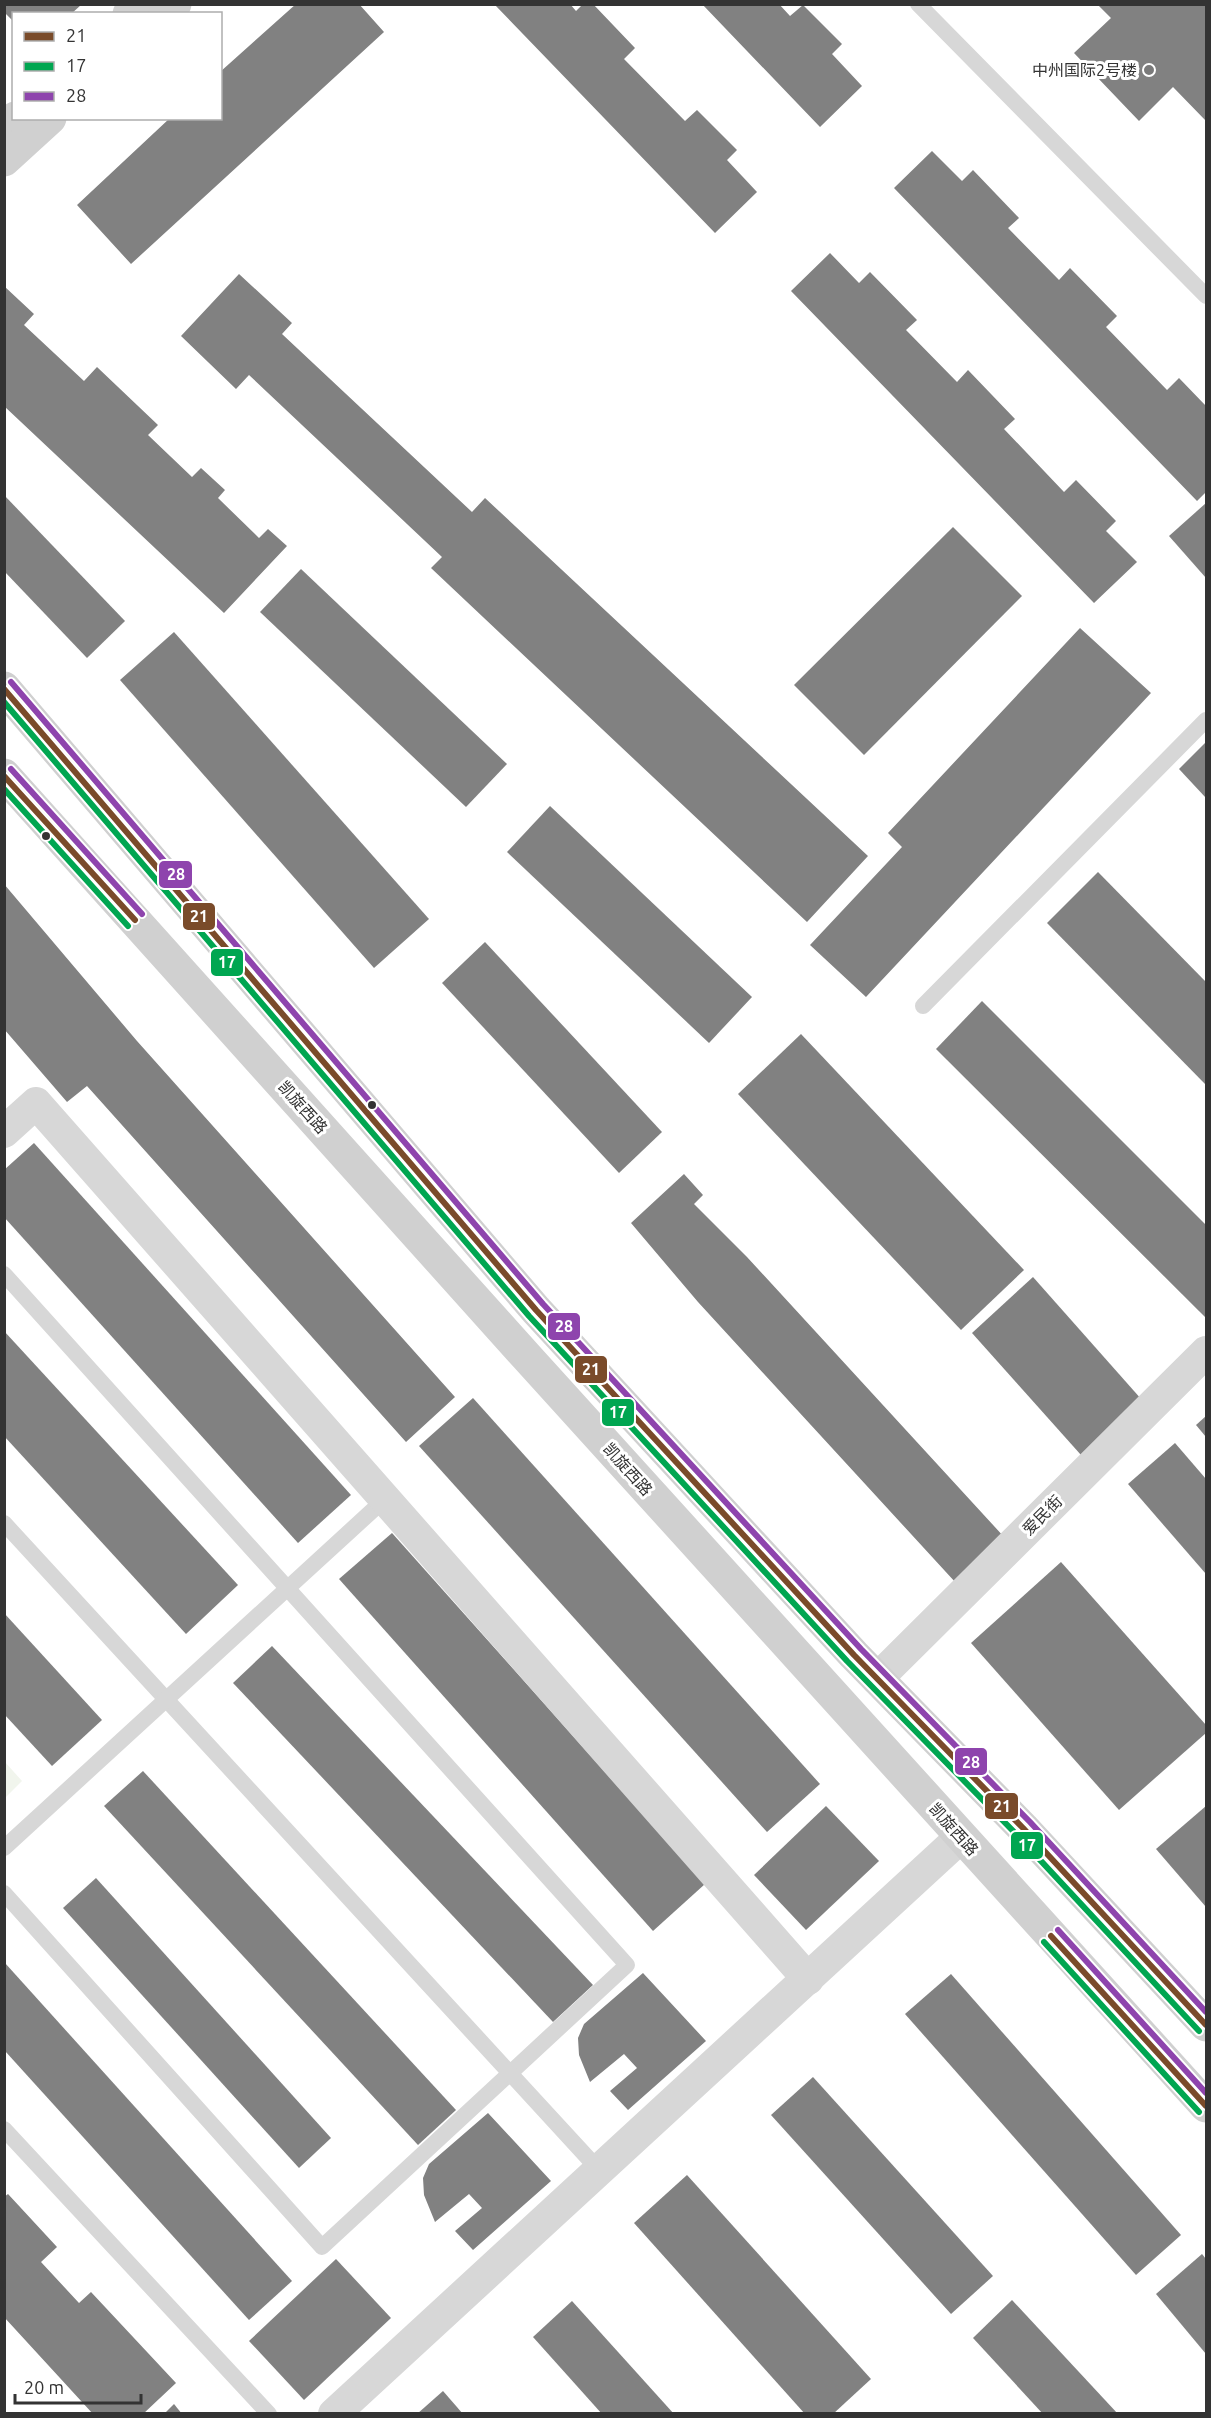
<svg xmlns="http://www.w3.org/2000/svg" width="1211" height="2418" font-family="Ubuntu,'Noto Sans SC',sans-serif">
<rect width="100%" height="100%" fill="#fff"/>
<path fill="#f1f5ed" d="M 5,1762 L 22,1781 L 5,1798 Z"/>
<g fill="#818181">
<path d="M 296,4 L 359,4 L 384,32 L 131,264 L 77,205 L 170,118 L 220,118 L 220,72 Z"/>
<path d="M 494,4 L 570,4 L 576,11 L 583,4 L 593,4 L 635,48 L 624,59 L 685,121 L 697,110 L 737,150 L 727,160 L 757,192 L 715,233 Z"/>
<path d="M 702,4 L 779,4 L 790,16 L 803,5 L 842,44 L 832,54 L 862,86 L 820,127 Z"/>
<path d="M 1097,4 L 1206,4 L 1206,121 L 1173,87 L 1139,121 L 1074,53 L 1111,18 Z"/>
<path d="M 4,5 L 81,5 L 71,14 L 14,14 L 14,22 L 4,12 Z"/>
<path d="M 932,151 L 962,181 L 973,170 L 1019,218 L 1008,228 L 1059,280 L 1070,268 L 1117,316 L 1106,327 L 1167,390 L 1179,378 L 1206,406 L 1206,492 L 1197,501 L 894,188 Z"/>
<path d="M 830,253 L 859,283 L 870,272 L 917,320 L 906,330 L 957,382 L 968,370 L 1015,419 L 1004,429 L 1064,492 L 1076,480 L 1116,521 L 1106,531 L 1137,562 L 1094,603 L 791,291 Z"/>
<path d="M 239,274 L 292,323 L 282,334 L 472,512 L 485,498 L 868,856 L 807,922 L 431,568 L 442,557 L 249,375 L 236,389 L 181,336 Z"/>
<path d="M 4,286 L 34,314 L 24,325 L 84,381 L 97,367 L 158,425 L 148,435 L 192,477 L 201,468 L 225,490 L 218,498 L 259,538 L 268,529 L 287,546 L 224,613 L 4,406 Z"/>
<path d="M 4,495 L 125,621 L 87,658 L 4,571 Z"/>
<path d="M 1206,503 L 1206,578 L 1169,536 Z"/>
<path d="M 953,527 L 1022,596 L 864,755 L 794,685 Z"/>
<path d="M 301,569 L 507,764 L 466,807 L 260,612 Z"/>
<path d="M 1080,628 L 1151,693 L 866,997 L 810,945 L 902,847 L 888,833 Z"/>
<path d="M 174,632 L 429,919 L 374,968 L 120,680 Z"/>
<path d="M 1206,742 L 1206,798 L 1179,769 Z"/>
<path d="M 550,806 L 752,997 L 709,1043 L 507,852 Z"/>
<path d="M 1098,872 L 1206,982 L 1206,1085 L 1047,923 Z"/>
<path d="M 4,884 L 137,1041 L 455,1397 L 406,1442 L 87,1086 L 67,1102 L 4,1029 Z"/>
<path d="M 485,942 L 662,1132 L 619,1173 L 442,983 Z"/>
<path d="M 982,1001 L 1206,1225 L 1206,1318 L 936,1049 Z"/>
<path d="M 801,1034 L 1024,1270 L 961,1330 L 738,1094 Z"/>
<path d="M 34,1143 L 351,1495 L 298,1543 L 4,1217 L 4,1170 Z"/>
<path d="M 684,1174 L 703,1195 L 694,1204 L 747,1257 L 1005,1538 L 956,1583 L 698,1302 L 631,1223 Z"/>
<path d="M 1033,1277 L 1142,1400 L 1081,1455 L 972,1333 Z"/>
<path d="M 4,1331 L 238,1585 L 186,1634 L 4,1436 Z"/>
<path d="M 473,1398 L 820,1784 L 767,1832 L 419,1446 Z"/>
<path d="M 1206,1416 L 1206,1437 L 1196,1425 Z"/>
<path d="M 1175,1443 L 1206,1479 L 1206,1574 L 1128,1484 Z"/>
<path d="M 392,1533 L 705,1884 L 653,1931 L 339,1579 Z"/>
<path d="M 1061,1562 L 1206,1725 L 1206,1733 L 1119,1810 L 971,1643 Z"/>
<path d="M 4,1613 L 102,1720 L 52,1766 L 4,1714 Z"/>
<path d="M 272,1646 L 593,1985 L 553,2022 L 233,1683 Z"/>
<path d="M 143,1771 L 456,2110 L 418,2145 L 104,1806 Z"/>
<path d="M 826,1806 L 879,1861 L 806,1930 L 754,1875 Z"/>
<path d="M 1206,1806 L 1206,1907 L 1156,1849 Z"/>
<path d="M 96,1878 L 331,2138 L 299,2168 L 63,1908 Z"/>
<path d="M 5,1963 L 292,2281 L 249,2320 L 5,2051 Z"/>
<path d="M 643,1973 L 706,2041 L 628,2110 L 610,2091 L 637,2068 L 624,2054 L 590,2082 L 579,2055 L 578,2038 L 584,2024 Z"/>
<path d="M 951,1974 L 1181,2235 L 1136,2275 L 905,2014 Z"/>
<path d="M 813,2077 L 993,2276 L 951,2314 L 771,2115 Z"/>
<path d="M 488,2113 L 551,2181 L 473,2250 L 455,2231 L 482,2208 L 469,2194 L 435,2222 L 424,2195 L 423,2178 L 429,2164 Z"/>
<path d="M 687,2175 L 871,2379 L 833,2414 L 805,2414 L 634,2223 Z"/>
<path d="M 8,2194 L 57,2247 L 41,2262 L 79,2303 L 91,2292 L 176,2383 L 143,2414 L 93,2414 L 4,2317 L 4,2197 Z"/>
<path d="M 1202,2254 L 1206,2259 L 1206,2354 L 1156,2294 Z"/>
<path d="M 336,2259 L 391,2318 L 304,2400 L 249,2341 Z"/>
<path d="M 1012,2300 L 1118,2414 L 1043,2414 L 973,2338 Z"/>
<path d="M 572,2301 L 674,2414 L 602,2414 L 533,2337 Z"/>
<path d="M 443,2391 L 463,2414 L 417,2414 Z"/>
<path d="M 174,2404 L 182,2414 L 164,2414 Z"/>
</g>
<g fill="none" stroke-linecap="round" stroke-linejoin="round">
<g stroke="#d7d7d7" stroke-width="16">
<path d="M 918,4 L 1206,296"/>
<path d="M 923,1006 L 1206,720"/>
<path d="M 4,1274 L 627,1965 L 322,2247 L 4,1893"/>
<path d="M 4,1523 L 599,2170"/>
<path d="M 4,1848 L 385,1499"/>
<path d="M 4,2129 L 269,2414"/>
</g>
<g stroke="#d7d7d7" stroke-width="32">
<path d="M 4,1132 L 36,1103 L 808,1979"/>
<path d="M 877,1679 L 1206,1352"/>
<path d="M 334,2414 L 961,1837"/>
</g>
<g stroke="#d0d0d0" stroke-width="33">
<path d="M 129,14 L 139,4"/>
<path d="M 165,14 L 175,4"/>
<path d="M 4,128 L 15,118"/>
<path d="M 4,160 L 50,118"/>
<path d="M 4,688 L 536,1310 L 854,1655 L 1023,1828 L 1206,2025"/>
<path d="M 4,775 L 526,1356 L 1206,2106"/>
</g>
<defs>
<g id="bus-1">
<path d="M 4,689 L 536,1310 L 854,1655 L 1023,1828 L 1206,2025"/>
<path d="M 4,776 L 135,920"/>
<path d="M 1051,1936 L 1206,2106"/>
</g>
<g id="bus-2">
<path d="M 4,702 L 529,1316 L 847,1661 L 1016,1834 L 1199,2031"/>
<path d="M 4,789 L 128,926"/>
<path d="M 1044,1942 L 1199,2112"/>
</g>
<g id="bus-3">
<path d="M 11,682 L 543,1304 L 861,1649 L 1030,1822 L 1206,2012"/>
<path d="M 11,769 L 142,914"/>
<path d="M 1058,1930 L 1206,2093"/>
</g>
</defs>
<use href="#bus-1" stroke="#fff" stroke-width="10"/>
<use href="#bus-2" stroke="#fff" stroke-width="10"/>
<use href="#bus-3" stroke="#fff" stroke-width="10"/>
<use href="#bus-1" stroke="#7a4b2a" stroke-width="6"/>
<use href="#bus-2" stroke="#00a651" stroke-width="6"/>
<use href="#bus-3" stroke="#8e44ad" stroke-width="6"/>
</g>
<circle fill="#7a7a7a" stroke="#fff" stroke-width="2" cx="1149" cy="70" r="6"/>
<g fill="#333" stroke="#fff" stroke-width="2">
<circle cx="46" cy="836" r="5"/>
<circle cx="372" cy="1105" r="5"/>
</g>
<g text-anchor="middle" dominant-baseline="central" stroke-width="6" stroke-linejoin="round" paint-order="stroke">
<g font-size="16" fill="#333" stroke="#fff" text-anchor="end">
<text x="1137" y="70">中州国际2号楼</text>
</g>
<g font-size="16" fill="#333" stroke="#fff">
<text transform="translate(303 1107) rotate(48)">凯旋西路</text>
<text transform="translate(628 1469) rotate(48)">凯旋西路</text>
<text transform="translate(1042 1515) rotate(-45)">爱民街</text>
<text transform="translate(954 1829) rotate(48)">凯旋西路</text>
</g>
</g>
<g stroke="#fff" stroke-width="2">
<rect x="158" y="860" width="35" height="29" rx="6" fill="#8e44ad"/>
<rect x="182" y="902" width="34" height="29" rx="6" fill="#7a4b2a"/>
<rect x="210" y="948" width="34" height="29" rx="6" fill="#00a651"/>
<rect x="547" y="1312" width="34" height="29" rx="6" fill="#8e44ad"/>
<rect x="574" y="1355" width="34" height="29" rx="6" fill="#7a4b2a"/>
<rect x="601" y="1398" width="34" height="29" rx="6" fill="#00a651"/>
<rect x="954" y="1747" width="34" height="29" rx="6" fill="#8e44ad"/>
<rect x="984" y="1792" width="35" height="28" rx="6" fill="#7a4b2a"/>
<rect x="1010" y="1831" width="34" height="29" rx="6" fill="#00a651"/>
</g>
<g font-size="16" text-anchor="middle" font-weight="bold" fill="#fff">
<text x="176" y="880">28</text>
<text x="199" y="922">21</text>
<text x="227" y="968">17</text>
<text x="564" y="1332">28</text>
<text x="591" y="1375">21</text>
<text x="618" y="1418">17</text>
<text x="971" y="1768">28</text>
<text x="1002" y="1812">21</text>
<text x="1027" y="1851">17</text>
</g>
<rect width="1211" height="2418" fill="none" stroke="#333333" stroke-width="12"/>
<rect x="12" y="12" width="210" height="108" fill="#ffffff" stroke="#adadad" stroke-width="1.5"/>
<rect x="24" y="32" width="30" height="9" fill="#7a4b2a" stroke="#adadad" stroke-width="1.5"/>
<text x="66" y="42" font-size="18" fill="#333333">21</text>
<rect x="24" y="62" width="30" height="9" fill="#00a651" stroke="#adadad" stroke-width="1.5"/>
<text x="66" y="72" font-size="18" fill="#333333">17</text>
<rect x="24" y="92" width="30" height="9" fill="#8e44ad" stroke="#adadad" stroke-width="1.5"/>
<text x="66" y="102" font-size="18" fill="#333333">28</text>
<path d="M15 2394v9h126v-9" fill="none" stroke="#333333" stroke-width="3"/>
<text x="24" y="2394" font-size="18" fill="#333333" stroke="#ffffff" stroke-width="4.5" paint-order="stroke">20 m</text>
</svg>
